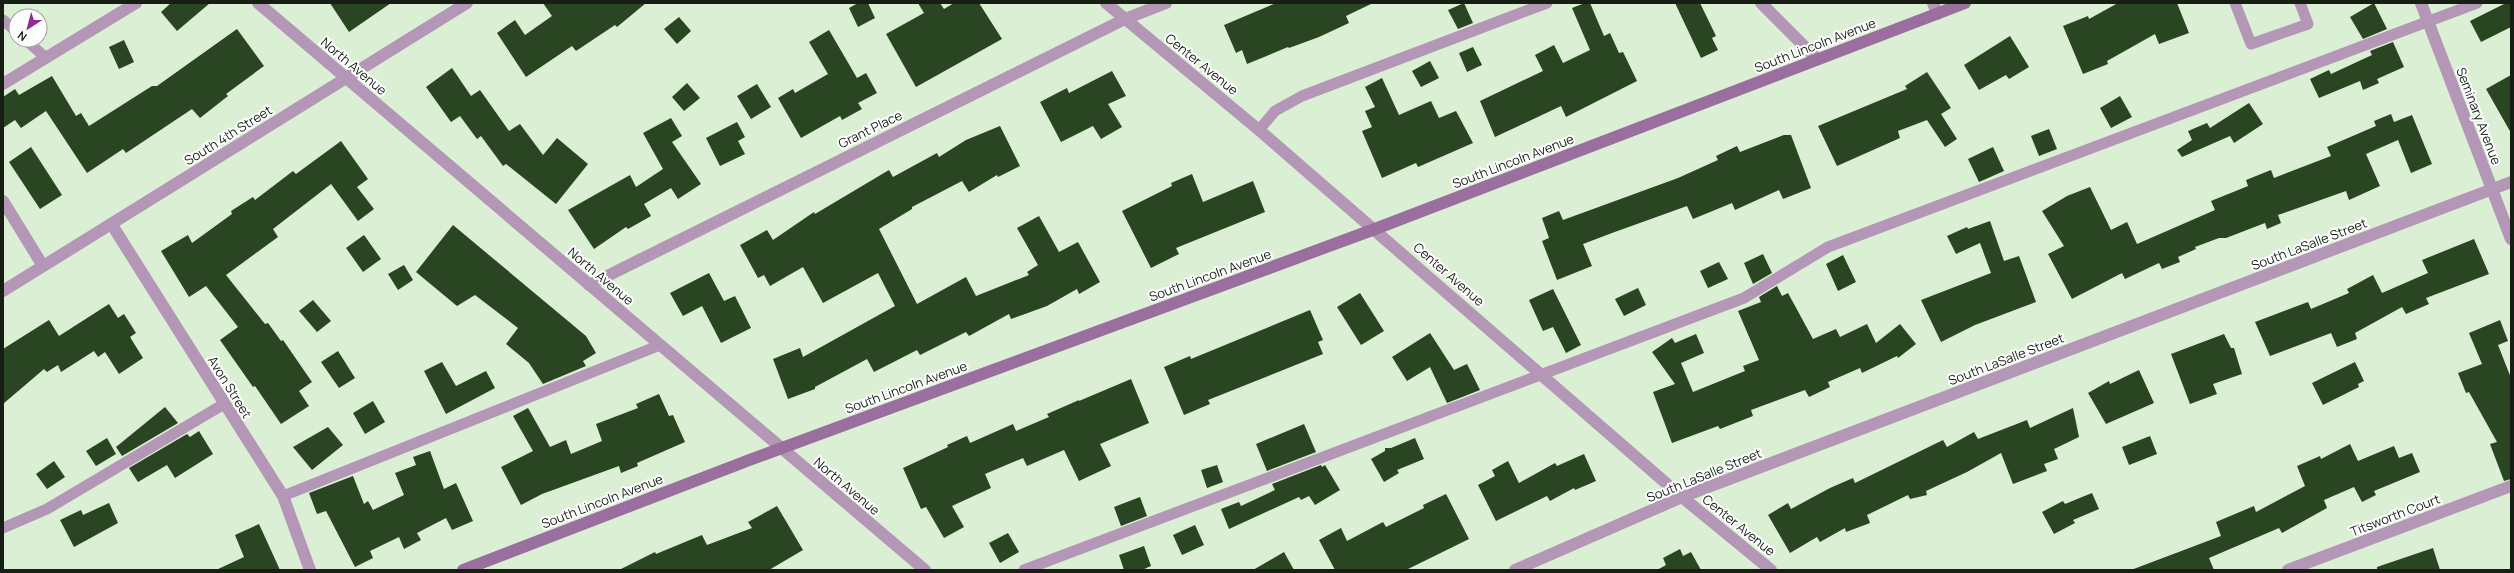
<svg xmlns="http://www.w3.org/2000/svg" width="2514" height="573" font-family="Manrope,sans-serif">
<rect width="100%" height="100%" fill="#daefd3"/>
<g fill="#2a4521">
<path d="M 171,3 L 210,3 L 177,31 L 161,12 Z"/>
<path d="M 330,3 L 391,3 L 349,32 Z"/>
<path d="M 543,3 L 646,3 L 617,27 L 615,25 L 576,51 L 572,46 L 526,77 L 497,33 L 515,20 L 525,35 L 552,16 Z"/>
<path d="M 858,3 L 868,3 L 875,18 L 858,27 L 849,8 Z"/>
<path d="M 918,3 L 940,3 L 944,9 L 954,3 L 979,3 L 1002,39 L 916,87 L 886,34 L 924,13 Z"/>
<path d="M 1276,3 L 1373,3 L 1346,16 L 1349,23 L 1319,37 L 1289,48 L 1288,47 L 1247,64 L 1242,50 L 1236,53 L 1224,25 Z"/>
<path d="M 1464,3 L 1473,23 L 1458,29 L 1448,10 Z"/>
<path d="M 1585,3 L 1590,3 L 1604,36 L 1610,33 L 1619,53 L 1623,52 L 1637,81 L 1566,117 L 1561,106 L 1495,137 L 1480,101 L 1543,71 L 1535,55 L 1554,45 L 1563,63 L 1590,50 L 1572,8 Z"/>
<path d="M 1675,3 L 1700,3 L 1716,36 L 1712,38 L 1718,50 L 1701,58 Z"/>
<path d="M 2118,3 L 2177,3 L 2189,33 L 2159,44 L 2155,34 L 2107,61 L 2108,64 L 2083,74 L 2063,26 L 2088,16 L 2089,19 Z"/>
<path d="M 2374,3 L 2387,29 L 2363,39 L 2350,17 Z"/>
<path d="M 2506,3 L 2511,3 L 2511,27 L 2481,42 L 2470,21 Z"/>
<path d="M 679,17 L 691,31 L 677,44 L 664,29 Z"/>
<path d="M 237,29 L 264,66 L 226,94 L 228,96 L 200,118 L 192,109 L 126,153 L 123,149 L 87,173 L 46,111 L 21,128 L 15,120 L 3,128 L 3,97 L 15,89 L 19,95 L 52,76 L 76,116 L 81,113 L 89,126 L 152,86 L 157,86 Z"/>
<path d="M 829,30 L 857,78 L 866,73 L 877,93 L 858,103 L 862,109 L 842,120 L 840,116 L 801,138 L 778,98 L 793,89 L 795,93 L 828,74 L 809,42 Z"/>
<path d="M 2010,36 L 2029,67 L 2009,79 L 2006,75 L 1979,90 L 1964,65 Z"/>
<path d="M 124,40 L 134,62 L 119,69 L 109,47 Z"/>
<path d="M 2393,42 L 2404,67 L 2377,79 L 2379,83 L 2363,90 L 2360,81 L 2319,98 L 2310,79 L 2329,70 L 2331,74 L 2372,55 L 2370,51 Z"/>
<path d="M 1473,47 L 1482,65 L 1467,72 L 1459,53 Z"/>
<path d="M 1430,61 L 1439,78 L 1421,87 L 1412,71 Z"/>
<path d="M 452,68 L 471,96 L 480,90 L 509,131 L 520,124 L 543,155 L 557,138 L 588,164 L 556,204 L 506,164 L 503,166 L 481,136 L 477,139 L 460,116 L 451,122 L 426,87 Z"/>
<path d="M 1112,71 L 1126,96 L 1108,104 L 1122,127 L 1101,139 L 1093,126 L 1061,142 L 1040,102 L 1067,88 L 1069,93 Z"/>
<path d="M 1927,72 L 1951,108 L 1941,114 L 1957,139 L 1945,147 L 1927,120 L 1898,131 L 1900,138 L 1837,166 L 1818,126 L 1907,89 L 1905,86 Z"/>
<path d="M 2511,75 L 2511,133 L 2486,89 Z"/>
<path d="M 1382,78 L 1399,115 L 1431,101 L 1439,118 L 1456,111 L 1473,143 L 1418,167 L 1416,163 L 1382,178 L 1362,131 L 1372,127 L 1365,111 L 1375,107 L 1365,87 Z"/>
<path d="M 687,83 L 700,98 L 684,111 L 672,97 Z"/>
<path d="M 757,84 L 771,107 L 751,119 L 737,96 Z"/>
<path d="M 2120,96 L 2132,117 L 2111,128 L 2100,108 Z"/>
<path d="M 2249,103 L 2263,124 L 2234,143 L 2230,136 L 2182,157 L 2177,150 L 2192,140 L 2188,131 L 2207,123 L 2210,128 Z"/>
<path d="M 2391,114 L 2394,122 L 2412,115 L 2432,164 L 2411,173 L 2398,140 L 2366,154 L 2380,186 L 2349,200 L 2346,191 L 2278,215 L 2281,223 L 2267,229 L 2265,223 L 2226,238 L 2219,238 L 2195,247 L 2196,249 L 2178,257 L 2180,262 L 2162,269 L 2159,263 L 2125,279 L 2122,273 L 2072,299 L 2048,254 L 2064,246 L 2042,211 L 2067,196 L 2090,187 L 2111,230 L 2127,222 L 2137,244 L 2215,210 L 2211,201 L 2248,186 L 2246,180 L 2271,170 L 2274,178 L 2331,156 L 2327,147 L 2376,126 L 2374,121 Z"/>
<path d="M 671,118 L 682,136 L 672,142 L 701,184 L 678,199 L 671,188 L 644,204 L 651,216 L 628,229 L 626,227 L 594,249 L 568,210 L 630,175 L 636,187 L 663,169 L 643,133 Z"/>
<path d="M 737,122 L 745,137 L 738,141 L 745,154 L 720,166 L 706,138 Z"/>
<path d="M 1000,126 L 1020,166 L 998,177 L 997,175 L 969,192 L 962,181 L 912,207 L 912,209 L 879,229 L 917,304 L 966,277 L 976,296 L 1029,275 L 1027,272 L 1038,265 L 1017,228 L 1039,216 L 1059,252 L 1078,242 L 1100,282 L 1079,294 L 1077,289 L 1047,306 L 1011,319 L 1009,314 L 969,336 L 966,332 L 920,355 L 917,350 L 874,372 L 867,359 L 815,387 L 815,389 L 788,399 L 773,359 L 800,348 L 803,357 L 895,306 L 878,273 L 823,303 L 803,267 L 770,286 L 764,275 L 758,278 L 740,245 L 767,230 L 773,240 L 814,212 L 815,214 L 889,170 L 893,177 L 937,153 L 939,157 L 966,140 Z"/>
<path d="M 2049,129 L 2057,149 L 2039,156 L 2031,136 Z"/>
<path d="M 1784,135 L 1791,135 L 1811,188 L 1783,199 L 1779,190 L 1735,210 L 1732,203 L 1693,219 L 1687,206 L 1612,233 L 1583,244 L 1592,266 L 1557,280 L 1542,241 L 1549,238 L 1542,218 L 1559,211 L 1563,220 L 1678,178 L 1718,160 L 1716,156 L 1737,146 L 1740,152 Z"/>
<path d="M 341,141 L 368,179 L 357,187 L 374,209 L 358,221 L 331,184 L 273,229 L 278,237 L 226,275 L 265,324 L 268,323 L 281,341 L 283,340 L 312,382 L 299,391 L 309,406 L 281,424 L 255,386 L 253,387 L 220,340 L 238,327 L 206,286 L 189,297 L 161,251 L 188,235 L 192,243 L 232,214 L 231,211 L 253,197 L 255,200 L 293,171 L 296,174 Z"/>
<path d="M 31,147 L 62,195 L 40,209 L 9,162 Z"/>
<path d="M 1993,147 L 2004,171 L 1979,182 L 1968,159 Z"/>
<path d="M 1192,174 L 1203,202 L 1253,181 L 1265,212 L 1176,248 L 1179,254 L 1151,268 L 1122,211 L 1172,186 L 1171,183 Z"/>
<path d="M 1990,221 L 2004,261 L 2019,256 L 2036,302 L 1975,325 L 1941,342 L 1921,300 L 1991,273 L 1980,243 L 1956,254 L 1947,236 L 1967,227 L 1968,229 Z"/>
<path d="M 453,225 L 586,336 L 596,353 L 583,361 L 586,366 L 543,384 L 529,363 L 506,344 L 518,328 L 475,295 L 457,306 L 416,272 Z"/>
<path d="M 364,235 L 381,259 L 363,272 L 346,248 Z"/>
<path d="M 2474,239 L 2489,274 L 2426,298 L 2429,304 L 2406,314 L 2402,307 L 2355,333 L 2357,339 L 2337,347 L 2331,333 L 2270,356 L 2255,322 L 2308,302 L 2311,309 L 2349,293 L 2347,289 L 2373,275 L 2382,293 L 2428,273 L 2422,260 Z"/>
<path d="M 1763,254 L 1772,273 L 1753,284 L 1744,263 Z"/>
<path d="M 1843,255 L 1856,282 L 1838,291 L 1826,264 Z"/>
<path d="M 1719,262 L 1728,279 L 1708,288 L 1700,271 Z"/>
<path d="M 404,265 L 413,280 L 398,290 L 388,274 Z"/>
<path d="M 709,273 L 724,301 L 735,296 L 751,328 L 721,343 L 702,306 L 683,316 L 670,293 Z"/>
<path d="M 1777,286 L 1782,296 L 1788,293 L 1813,339 L 1836,329 L 1840,337 L 1867,324 L 1876,343 L 1900,324 L 1916,344 L 1898,358 L 1897,356 L 1862,373 L 1860,368 L 1828,382 L 1830,387 L 1809,397 L 1805,390 L 1751,410 L 1753,416 L 1720,429 L 1718,426 L 1672,443 L 1653,392 L 1675,384 L 1652,352 L 1672,338 L 1675,343 L 1696,334 L 1704,353 L 1681,363 L 1693,392 L 1745,371 L 1743,366 L 1759,360 L 1738,311 L 1761,302 L 1759,297 Z"/>
<path d="M 1638,288 L 1646,305 L 1624,316 L 1615,299 Z"/>
<path d="M 1553,289 L 1581,345 L 1566,353 L 1553,327 L 1543,331 L 1529,300 Z"/>
<path d="M 1360,293 L 1384,331 L 1361,345 L 1337,307 Z"/>
<path d="M 313,300 L 331,321 L 317,332 L 299,311 Z"/>
<path d="M 109,304 L 118,318 L 124,314 L 136,333 L 130,337 L 143,358 L 119,374 L 105,352 L 98,357 L 94,351 L 61,372 L 58,365 L 47,372 L 44,369 L 3,404 L 3,349 L 49,320 L 59,336 Z"/>
<path d="M 1310,310 L 1323,340 L 1318,342 L 1323,354 L 1208,400 L 1210,404 L 1184,415 L 1164,367 L 1190,356 L 1191,359 Z"/>
<path d="M 2500,320 L 2508,341 L 2498,345 L 2511,378 L 2511,479 L 2504,481 L 2490,444 L 2497,442 L 2469,392 L 2466,393 L 2458,373 L 2482,364 L 2469,333 Z"/>
<path d="M 1430,333 L 1454,370 L 1467,364 L 1480,390 L 1447,403 L 1430,367 L 1407,381 L 1392,357 Z"/>
<path d="M 2224,334 L 2231,348 L 2234,348 L 2242,374 L 2213,384 L 2217,394 L 2190,404 L 2171,354 Z"/>
<path d="M 338,351 L 355,378 L 339,388 L 321,362 Z"/>
<path d="M 442,362 L 456,386 L 486,371 L 495,388 L 446,414 L 424,371 Z"/>
<path d="M 2355,362 L 2364,381 L 2358,384 L 2359,387 L 2323,405 L 2312,383 Z"/>
<path d="M 2139,370 L 2154,403 L 2106,424 L 2088,393 L 2109,381 L 2110,384 Z"/>
<path d="M 1131,379 L 1149,423 L 1100,444 L 1111,466 L 1079,481 L 1064,450 L 1027,466 L 1023,458 L 985,474 L 991,488 L 952,506 L 964,527 L 944,538 L 926,507 L 921,509 L 903,468 L 948,447 L 947,445 L 967,436 L 970,443 L 1013,424 L 1016,431 L 1049,417 L 1047,414 L 1079,400 L 1079,401 Z"/>
<path d="M 659,394 L 669,416 L 673,415 L 685,442 L 637,463 L 638,466 L 621,473 L 619,466 L 542,494 L 521,505 L 501,467 L 533,451 L 513,416 L 528,408 L 550,447 L 566,440 L 571,454 L 602,441 L 596,424 L 638,408 L 636,404 Z"/>
<path d="M 373,401 L 385,422 L 365,434 L 353,413 Z"/>
<path d="M 165,407 L 178,423 L 122,456 L 116,447 Z"/>
<path d="M 2073,408 L 2079,437 L 2054,449 L 2058,459 L 2044,464 L 2047,471 L 2013,484 L 2001,453 L 1967,472 L 1926,491 L 1927,495 L 1910,499 L 1908,495 L 1867,515 L 1870,523 L 1846,532 L 1845,528 L 1820,542 L 1817,537 L 1790,553 L 1768,515 L 1788,503 L 1791,509 L 1830,488 L 1853,478 L 1855,483 L 1943,440 L 1947,447 L 1974,432 L 1978,439 L 2027,420 L 2030,428 Z"/>
<path d="M 1304,424 L 1316,452 L 1267,471 L 1256,444 Z"/>
<path d="M 328,427 L 343,445 L 312,470 L 293,447 Z"/>
<path d="M 199,431 L 213,454 L 175,478 L 167,465 L 138,482 L 129,468 L 187,434 L 190,437 Z"/>
<path d="M 2150,436 L 2157,454 L 2129,465 L 2122,447 Z"/>
<path d="M 107,438 L 116,454 L 96,466 L 86,451 Z"/>
<path d="M 1415,438 L 1424,459 L 1397,470 L 1399,473 L 1384,482 L 1371,459 L 1385,451 L 1385,448 L 1391,448 Z"/>
<path d="M 2350,444 L 2358,461 L 2394,446 L 2399,458 L 2412,453 L 2420,472 L 2374,491 L 2376,495 L 2362,502 L 2354,487 L 2324,500 L 2327,508 L 2282,533 L 2279,528 L 2209,558 L 2214,570 L 2131,570 L 2221,536 L 2216,522 L 2254,506 L 2256,512 L 2305,486 L 2297,466 L 2320,456 L 2321,459 Z"/>
<path d="M 430,451 L 444,489 L 456,483 L 473,521 L 452,530 L 446,518 L 417,533 L 421,540 L 404,549 L 399,537 L 370,551 L 373,558 L 355,567 L 326,511 L 317,514 L 309,493 L 353,476 L 364,504 L 368,501 L 373,510 L 404,495 L 395,473 L 416,465 L 413,457 Z"/>
<path d="M 1584,454 L 1596,481 L 1575,490 L 1574,488 L 1550,501 L 1547,496 L 1496,521 L 1478,485 L 1495,476 L 1492,470 L 1508,461 L 1519,483 L 1555,463 L 1557,466 Z"/>
<path d="M 54,461 L 65,477 L 47,489 L 36,474 Z"/>
<path d="M 1217,465 L 1223,482 L 1207,488 L 1201,470 Z"/>
<path d="M 1321,465 L 1322,467 L 1325,465 L 1340,490 L 1315,505 L 1309,496 L 1301,500 L 1299,497 L 1229,529 L 1221,509 L 1239,502 L 1241,506 L 1275,490 L 1272,484 Z"/>
<path d="M 2092,493 L 2099,509 L 2073,520 L 2075,523 L 2054,534 L 2042,512 L 2063,501 L 2065,504 Z"/>
<path d="M 1446,494 L 1469,539 L 1406,570 L 1335,570 L 1319,540 L 1341,528 L 1347,541 L 1383,522 L 1386,527 L 1424,508 L 1423,505 Z"/>
<path d="M 1140,497 L 1147,516 L 1121,526 L 1114,507 Z"/>
<path d="M 109,503 L 118,523 L 74,547 L 60,520 L 81,510 L 83,515 Z"/>
<path d="M 777,506 L 803,550 L 769,570 L 619,570 L 655,552 L 656,554 L 702,535 L 707,545 L 752,528 L 748,522 Z"/>
<path d="M 259,524 L 280,570 L 216,570 L 244,557 L 235,535 Z"/>
<path d="M 1195,525 L 1204,545 L 1182,555 L 1173,535 Z"/>
<path d="M 1008,533 L 1019,552 L 1000,563 L 989,543 Z"/>
<path d="M 1144,546 L 1151,566 L 1142,570 L 1124,570 L 1119,555 Z"/>
<path d="M 2433,548 L 2440,570 L 2377,570 L 2377,567 Z"/>
<path d="M 1680,549 L 1683,556 L 1691,552 L 1701,570 L 1657,570 L 1666,565 L 1663,558 Z"/>
<path d="M 1284,552 L 1294,570 L 1253,570 Z"/>
</g>
<g fill="none" stroke-linecap="round" stroke-linejoin="round">
<g stroke="#b496b7" stroke-width="11">
<path d="M 2235,3 L 2251,44 L 2308,24 L 2300,3"/>
<path d="M 3,20 L 16,31"/>
<path d="M 26,40 L 46,58"/>
<path d="M 1259,130 L 1275,111 L 1302,96 L 1547,3"/>
<path d="M 283,496 L 660,345"/>
<path d="M 3,528 L 47,509 L 224,404"/>
<path d="M 1024,570 L 1744,298 L 1828,247 L 2477,3"/>
</g>
<g stroke="#b496b7" stroke-width="12">
<path d="M 258,3 L 925,570"/>
<path d="M 1106,3 L 1259,130 L 1682,497 L 1771,570"/>
<path d="M 1761,3 L 1817,59"/>
<path d="M 1933,3 L 1937,14"/>
<path d="M 2421,3 L 2511,239"/>
<path d="M 3,84 L 136,3"/>
<path d="M 3,201 L 43,266"/>
<path d="M 112,225 L 283,496 L 310,570"/>
<path d="M 589,285 L 1125,19 L 1166,3"/>
<path d="M 3,291 L 467,3"/>
<path d="M 1515,570 L 1682,497 L 2511,182"/>
<path d="M 2288,570 L 2511,486"/>
</g>
<path stroke="#9a6e9e" stroke-width="12" d="M 463,570 L 752,459 L 1375,229 L 1965,3"/>
</g>
<g text-anchor="middle" dominant-baseline="central" stroke-width="4" stroke-linejoin="round" paint-order="stroke">
<g font-size="13" fill="#171f15" stroke="#fff">
<text transform="translate(1815 45) rotate(-21)">South Lincoln Avenue</text>
<text transform="translate(1202 64) rotate(39)">Center Avenue</text>
<text transform="translate(354 66) rotate(40)">North Avenue</text>
<text transform="translate(2479 116) rotate(69)">Seminary Avenue</text>
<text transform="translate(870 129) rotate(-26)">Grant Place</text>
<text transform="translate(228 135) rotate(-32)">South 4th Street</text>
<text transform="translate(1513 161) rotate(-21)">South Lincoln Avenue</text>
<text transform="translate(2309 244) rotate(-21)">South LaSalle Street</text>
<text transform="translate(1449 274) rotate(41)">Center Avenue</text>
<text transform="translate(1210 275) rotate(-20)">South Lincoln Avenue</text>
<text transform="translate(601 276) rotate(40)">North Avenue</text>
<text transform="translate(2006 359) rotate(-21)">South LaSalle Street</text>
<text transform="translate(230 387) rotate(58)">Avon Street</text>
<text transform="translate(906 387) rotate(-20)">South Lincoln Avenue</text>
<text transform="translate(1704 475) rotate(-22)">South LaSalle Street</text>
<text transform="translate(847 486) rotate(40)">North Avenue</text>
<text transform="translate(602 501) rotate(-21)">South Lincoln Avenue</text>
<text transform="translate(2395 515) rotate(-21)">Titsworth Court</text>
<text transform="translate(1739 525) rotate(39)">Center Avenue</text>
</g>
</g>
<rect width="2514" height="573" fill="none" stroke="#171f15" stroke-width="8"/>
<g transform="translate(28 28) rotate(216)"><circle r="19" fill="#ffffff" stroke="#a2a5a1"/>
<path d="M0-3L7 15L0 10L-7 15Z" fill="#8d2e97"/>
<text y="-6" font-size="11" font-weight="bold" text-anchor="middle" fill="#171f15">N</text>
</g>
</svg>
